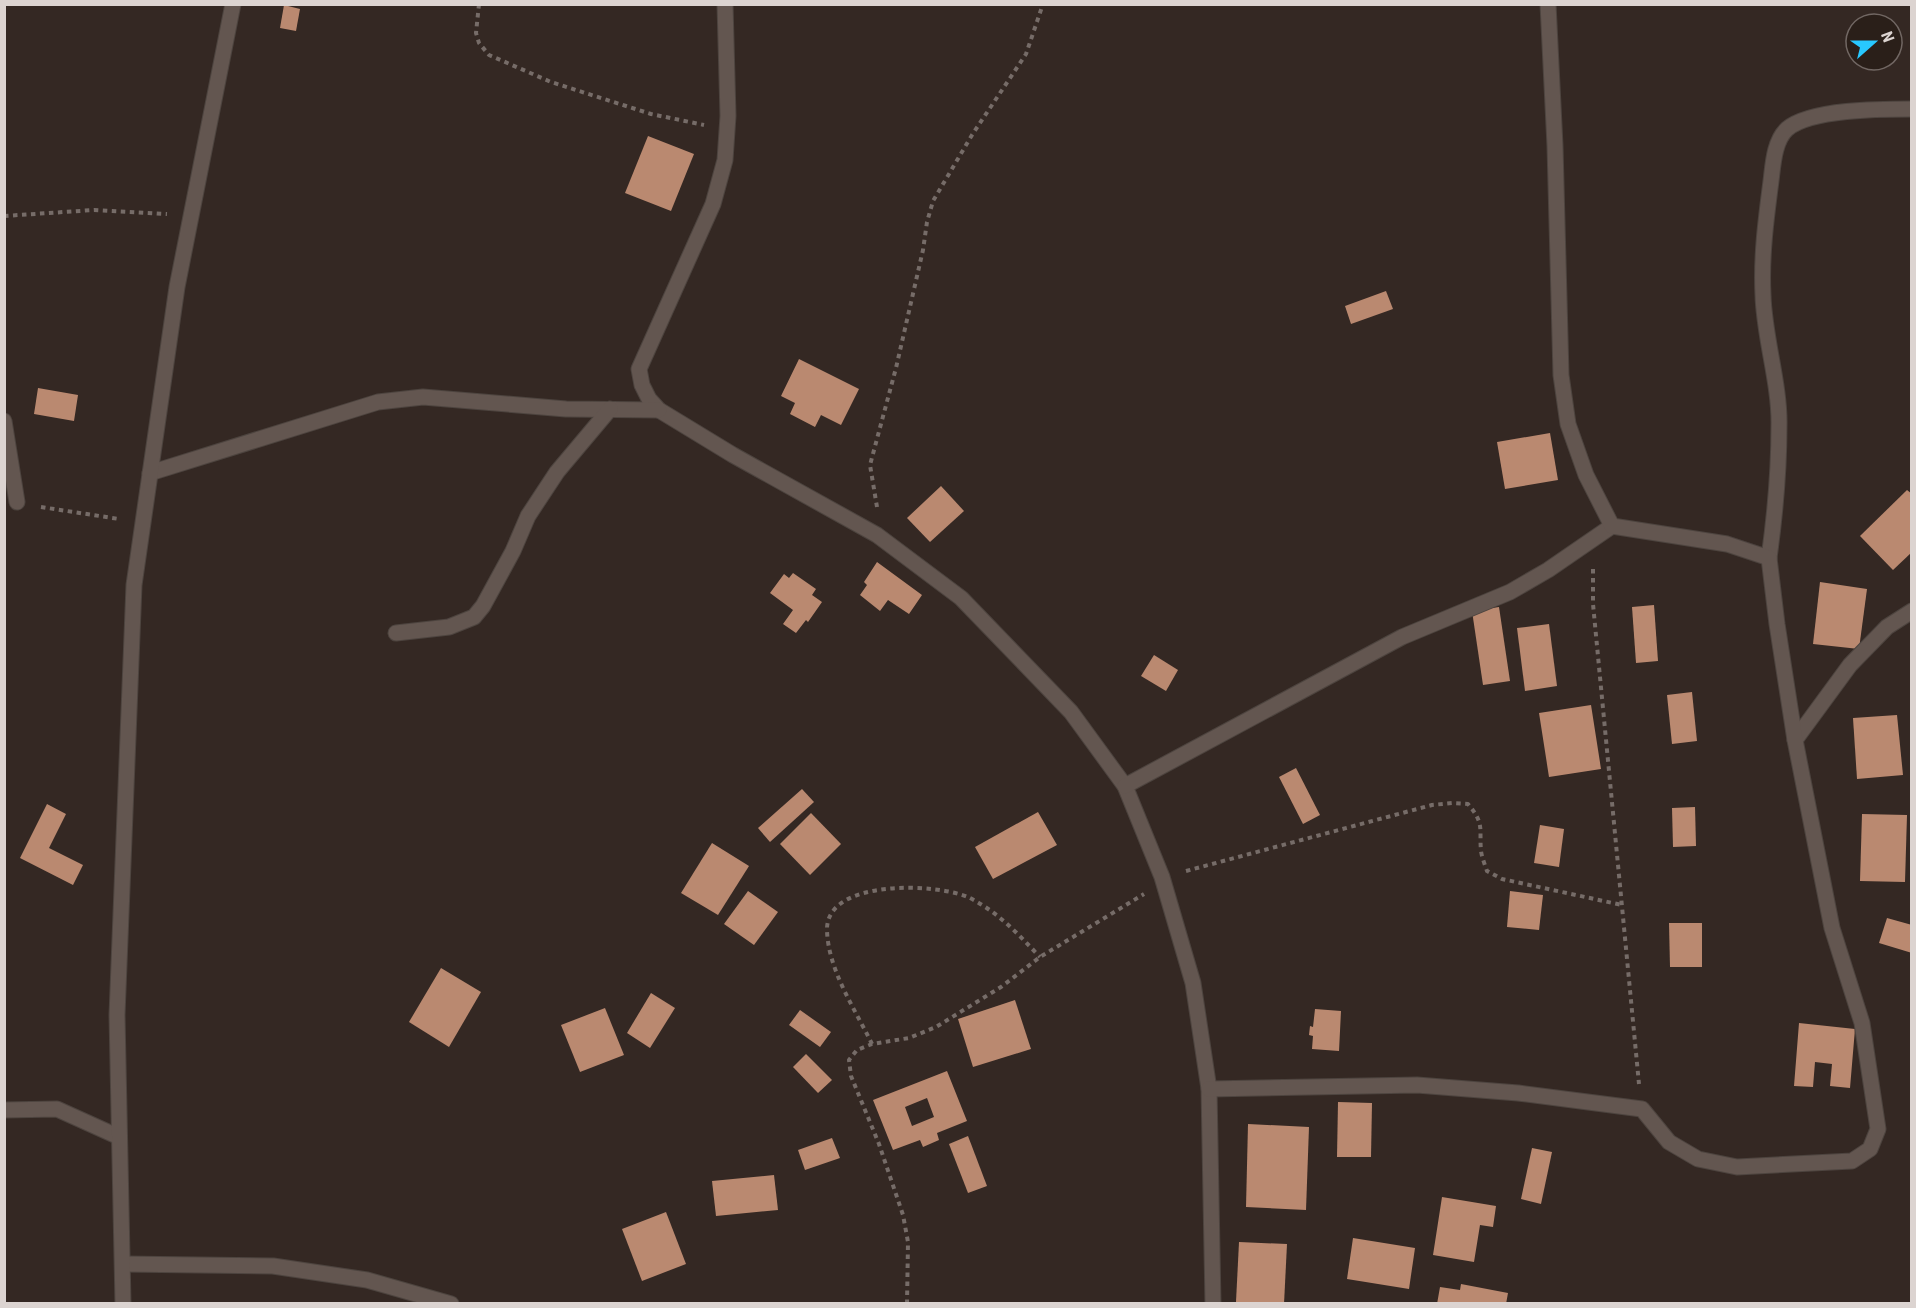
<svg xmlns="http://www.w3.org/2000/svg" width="1916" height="1308" font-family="'Roboto Condensed',sans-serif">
<rect width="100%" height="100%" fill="#342823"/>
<g fill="#ba8970" fill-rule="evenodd">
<path d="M 284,5 L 300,9 L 296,31 L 280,28 Z"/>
<path d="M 648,136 L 694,154 L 671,211 L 625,193 Z"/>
<path d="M 1386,291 L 1393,309 L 1351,324 L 1345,306 Z"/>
<path d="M 799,359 L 859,389 L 841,425 L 821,415 L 815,427 L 790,414 L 795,403 L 781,396 Z"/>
<path d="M 38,388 L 78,395 L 74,421 L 34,414 Z"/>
<path d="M 1550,433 L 1558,480 L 1505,489 L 1497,442 Z"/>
<path d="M 941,486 L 964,511 L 930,542 L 907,518 Z"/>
<path d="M 1907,490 L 1912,494 L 1912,552 L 1893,570 L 1860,536 Z"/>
<path d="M 877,562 L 922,595 L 909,614 L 888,600 L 880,611 L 860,595 L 867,585 L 864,582 Z"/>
<path d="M 793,573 L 816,589 L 812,595 L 822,602 L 808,622 L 806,620 L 796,633 L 783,624 L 793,610 L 770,593 L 784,574 L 789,578 Z"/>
<path d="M 1820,582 L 1867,589 L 1859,649 L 1813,644 Z"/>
<path d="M 1654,605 L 1658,661 L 1636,663 L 1632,607 Z"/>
<path d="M 1499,607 L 1510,681 L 1483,685 L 1472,611 Z"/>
<path d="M 1549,624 L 1557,686 L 1525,691 L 1517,628 Z"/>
<path d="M 1154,655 L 1178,670 L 1166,691 L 1141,676 Z"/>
<path d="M 1692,692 L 1697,741 L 1672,744 L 1667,695 Z"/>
<path d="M 1591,705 L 1601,769 L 1549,777 L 1539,713 Z"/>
<path d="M 1897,715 L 1903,775 L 1857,779 L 1853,718 Z"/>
<path d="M 1296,768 L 1320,815 L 1303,824 L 1279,777 Z"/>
<path d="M 802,789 L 814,802 L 770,842 L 758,828 Z"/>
<path d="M 47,804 L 66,814 L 49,848 L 83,865 L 73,885 L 20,858 Z"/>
<path d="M 1695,807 L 1696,846 L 1673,847 L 1672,808 Z"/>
<path d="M 1038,812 L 1057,845 L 993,879 L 975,847 Z"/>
<path d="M 811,813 L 841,844 L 810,875 L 780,844 Z"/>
<path d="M 1862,814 L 1907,815 L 1905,882 L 1860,881 Z"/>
<path d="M 1540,825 L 1564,829 L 1559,867 L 1534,863 Z"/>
<path d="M 712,843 L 749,866 L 718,915 L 681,893 Z"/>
<path d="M 748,891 L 778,912 L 754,945 L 724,924 Z"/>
<path d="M 1510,891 L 1543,895 L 1539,930 L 1507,927 Z"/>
<path d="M 1887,918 L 1912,925 L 1912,953 L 1879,943 Z"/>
<path d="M 1669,923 L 1702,923 L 1702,967 L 1670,967 Z"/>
<path d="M 441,968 L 481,992 L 449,1047 L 409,1022 Z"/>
<path d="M 651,993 L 675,1008 L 650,1048 L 627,1033 Z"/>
<path d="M 1015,1000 L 1031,1049 L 973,1067 L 958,1019 Z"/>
<path d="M 605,1008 L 624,1055 L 580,1072 L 561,1025 Z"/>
<path d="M 1315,1009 L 1341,1011 L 1339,1051 L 1312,1049 L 1313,1036 L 1309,1035 L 1310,1026 L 1313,1027 Z"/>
<path d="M 800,1010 L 831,1032 L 820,1047 L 789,1025 Z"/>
<path d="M 1799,1023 L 1855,1029 L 1850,1088 L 1830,1086 L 1832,1064 L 1815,1062 L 1813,1087 L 1794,1086 Z"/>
<path d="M 806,1054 L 832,1080 L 818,1093 L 793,1067 Z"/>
<path d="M 947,1071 L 967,1121 L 937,1133 L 939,1140 L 923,1147 L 920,1140 L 893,1150 L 873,1100 ZM 927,1098 L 934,1117 L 912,1126 L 905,1107 Z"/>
<path d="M 1338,1102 L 1372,1103 L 1371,1157 L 1337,1157 Z"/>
<path d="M 1248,1124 L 1309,1127 L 1306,1210 L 1246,1207 Z"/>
<path d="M 968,1136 L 987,1186 L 968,1193 L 949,1144 Z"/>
<path d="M 832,1138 L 840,1158 L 805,1170 L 798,1150 Z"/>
<path d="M 1532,1148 L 1552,1152 L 1541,1204 L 1521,1199 Z"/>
<path d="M 774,1175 L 778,1210 L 716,1216 L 712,1181 Z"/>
<path d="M 1442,1197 L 1496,1206 L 1493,1227 L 1480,1225 L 1474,1262 L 1433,1255 Z"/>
<path d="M 666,1212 L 686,1264 L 642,1281 L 622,1229 Z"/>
<path d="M 1353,1238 L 1415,1248 L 1409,1289 L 1347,1279 Z"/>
<path d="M 1239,1242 L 1287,1244 L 1284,1304 L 1236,1302 Z"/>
<path d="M 1461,1284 L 1508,1293 L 1506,1304 L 1437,1304 L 1440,1287 L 1460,1290 Z"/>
</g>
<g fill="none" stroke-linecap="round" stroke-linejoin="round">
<defs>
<g id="street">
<path d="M 725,4 L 728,116 L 725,160 L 713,204 L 639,369 L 642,385 L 649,399 L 659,410 L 733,455 L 877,535 L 961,598 L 1071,712 L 1125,786 L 1162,877 L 1193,983 L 1209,1089 L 1213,1304"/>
<path d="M 4,421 L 17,502"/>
<path d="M 150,473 L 378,402 L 423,397 L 566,409 L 659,410"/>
<path d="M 1769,558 C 1775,515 1779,470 1779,426 C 1780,384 1764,337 1763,295 C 1761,257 1766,219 1771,181 C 1773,165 1774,141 1787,129 C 1810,109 1881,109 1912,109"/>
<path d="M 396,633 L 449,627 L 474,617 L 483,606 L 513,551 L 528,516 L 557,472 L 610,409"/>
<path d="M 1795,740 L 1850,665 L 1887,627 L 1912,611"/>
<path d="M 1125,786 L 1402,637 L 1510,592 L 1548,570 L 1612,526"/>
<path d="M 1209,1089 L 1417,1085 L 1518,1093 L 1642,1109 L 1669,1142 L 1698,1159 L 1737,1167 L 1852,1161 L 1870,1149 L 1878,1129 L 1862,1023 L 1832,928 L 1795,740 L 1777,624 L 1769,558 L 1727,544 L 1612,526 L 1586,475 L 1568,424 L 1561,375 L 1555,146 L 1548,4"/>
<path d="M 4,1110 L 57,1109 L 119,1137"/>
<path d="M 123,1264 L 273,1266 L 367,1280 L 451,1304"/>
<path d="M 123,1304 L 117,1015 L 134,585 L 177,287 L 233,4"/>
</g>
</defs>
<use href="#street" stroke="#4d443f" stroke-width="17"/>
<g stroke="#766c68" stroke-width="4" stroke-dasharray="4.5 4.5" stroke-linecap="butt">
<path d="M 479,4 L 476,33 L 479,43 L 489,55 L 551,82 L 651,114 L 704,125"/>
<path d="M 4,216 L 94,210 L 167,214"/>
<path d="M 41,507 L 119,519"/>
<path d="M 877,507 L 870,465 L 896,368 L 923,250 L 927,222 L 933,201 L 972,135 L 1026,54 L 1043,4"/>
<path d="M 1593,569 L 1593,604 L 1639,1084"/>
<path d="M 1186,871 L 1432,805 L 1452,803 L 1468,804 C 1485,824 1479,829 1481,851 C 1482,858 1485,865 1487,871 L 1502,879 L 1622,905"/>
<path d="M 872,1044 C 855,1009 828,970 827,930 C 826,878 939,883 970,898 C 999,913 1018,934 1040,957"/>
<path d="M 907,1304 L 908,1242 L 903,1215 L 879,1144 L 851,1076 L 849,1060 L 857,1050 L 872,1044 L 909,1038 L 936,1027 L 1001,987 L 1040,957 L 1144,894"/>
</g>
<use href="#street" stroke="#635650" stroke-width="15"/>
</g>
<rect width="1916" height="1308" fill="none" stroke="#dcd4d1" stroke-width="12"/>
<g transform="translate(1874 42) rotate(69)"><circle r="28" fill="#2a1f19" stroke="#716763" stroke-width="1.5"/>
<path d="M0-4.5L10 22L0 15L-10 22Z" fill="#28c8ff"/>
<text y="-9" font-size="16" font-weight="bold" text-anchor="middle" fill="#dcd4d1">N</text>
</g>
</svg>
